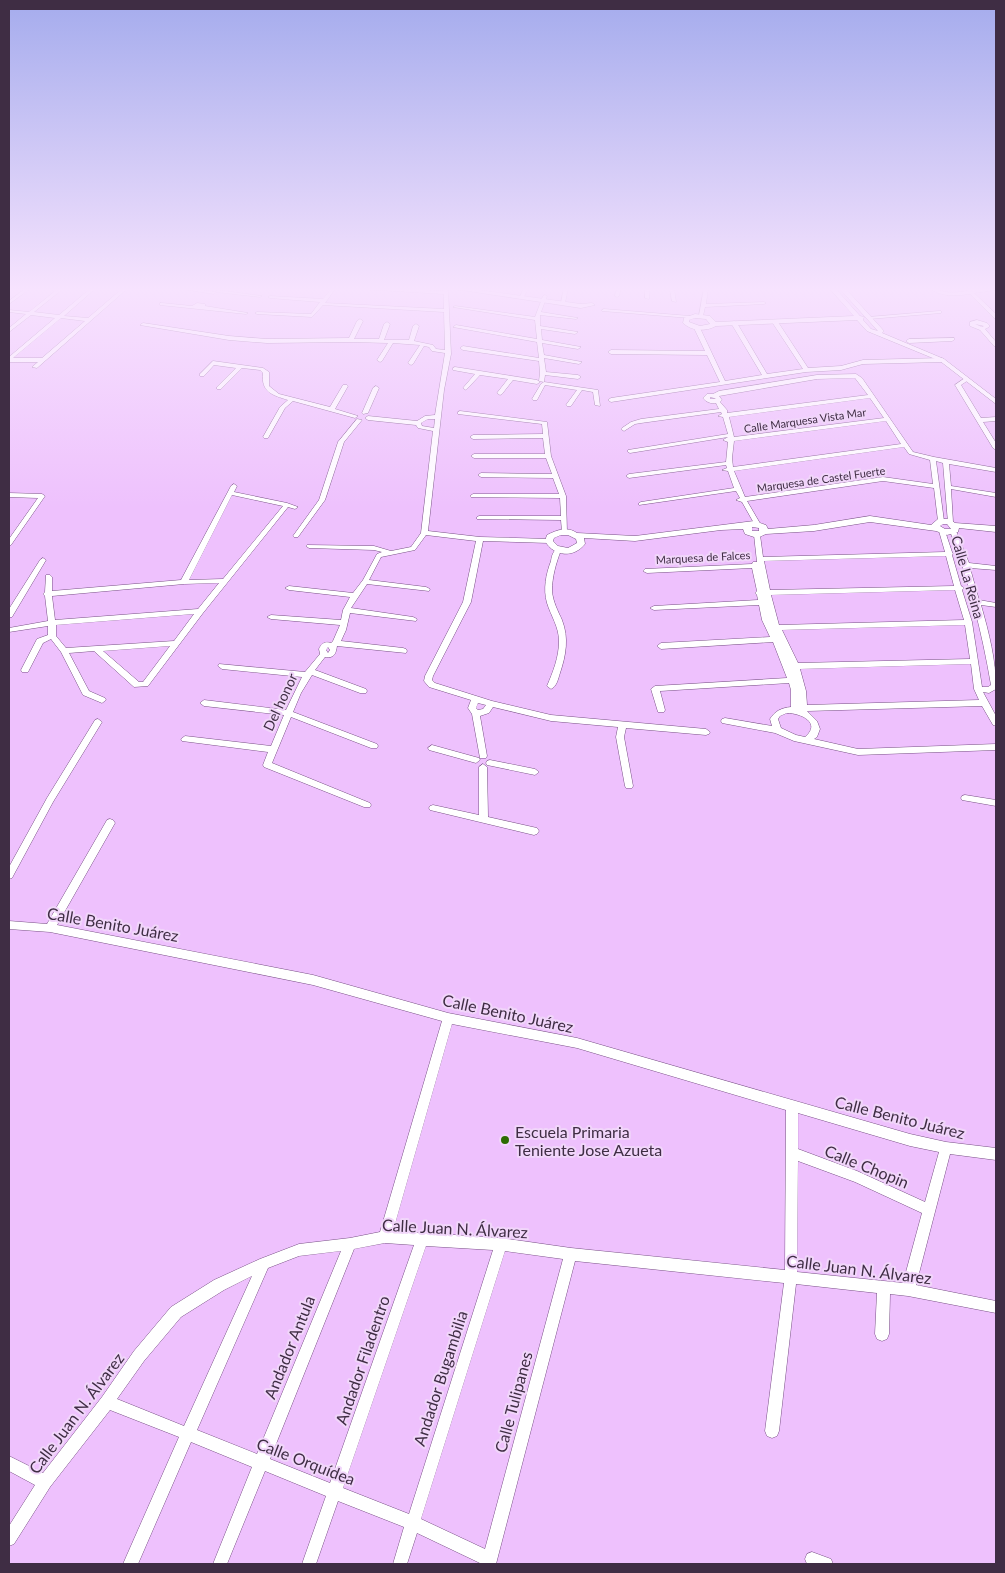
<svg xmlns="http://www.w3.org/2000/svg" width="1005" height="1573" font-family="Lato,sans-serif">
<rect width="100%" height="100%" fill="#eec1fd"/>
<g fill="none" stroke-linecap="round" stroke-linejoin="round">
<defs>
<g id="minor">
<path d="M 26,288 L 31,288 L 9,304 L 9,301 Z"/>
<path d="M 59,288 L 64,288 L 34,312 L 59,315 L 91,288 L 96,288 L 64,316 L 88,318 L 123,288 L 128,288 L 37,368 L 32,367 L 38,362 L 9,362 L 9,357 L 55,318 L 31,315 L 9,332 L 9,328 L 26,314 L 9,312 L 9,310 L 29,312 ZM 61,318 L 85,321 L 42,358 L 13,358 Z"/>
<path d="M 180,288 L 190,288 L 215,292 L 217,290 L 262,296 L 260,297 L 216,292 L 214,294 L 182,289 Z"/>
<path d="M 332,288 L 336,288 L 325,303 L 444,309 L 444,294 L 361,289 L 359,288 L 383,288 L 444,291 L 444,288 L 448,288 L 451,354 L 444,390 L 428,531 L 480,537 L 549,539 L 552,541 L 549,543 L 483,541 L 471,602 L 433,676 L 432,680 L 435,683 L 492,701 L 551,715 L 706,729 L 710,732 L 709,734 L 706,735 L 626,728 L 624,737 L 633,786 L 632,788 L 626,788 L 625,786 L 616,737 L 618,727 L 551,721 L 493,707 L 489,713 L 480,716 L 487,756 L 486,758 L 480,758 L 472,714 L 468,708 L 471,700 L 429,687 L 424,681 L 425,676 L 463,602 L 476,541 L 426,535 L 415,550 L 381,557 L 369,580 L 426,587 L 430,589 L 429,591 L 367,584 L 351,608 L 413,617 L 417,619 L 416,621 L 350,613 L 346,630 L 341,641 L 403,648 L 406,649 L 407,651 L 406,653 L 337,646 C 336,652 335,659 325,657 L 315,670 L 366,689 L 367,691 L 366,693 L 360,693 L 312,675 L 301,693 L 293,712 L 377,744 L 378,746 L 377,748 L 371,748 L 291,717 L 272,763 L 370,803 L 371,805 L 370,807 L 364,807 L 264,767 L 263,765 L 268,752 L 182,741 L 181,739 L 185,736 L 271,746 L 284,715 L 204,706 L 200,703 L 204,700 L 286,710 L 302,677 L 222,669 L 218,666 L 219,664 L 305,672 L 320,654 L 319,649 C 321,644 325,641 331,643 L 333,641 L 340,625 L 271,619 L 267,617 L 271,615 L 341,620 L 343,610 L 350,597 L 289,590 L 285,588 L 289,586 L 353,593 L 363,580 L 377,554 L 382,552 L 374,550 L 309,548 L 306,546 L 307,545 L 374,546 L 391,551 L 411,547 L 421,533 L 433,431 L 418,428 L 416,425 L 368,420 L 365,418 L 368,416 L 417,421 L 425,416 L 435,415 L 445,353 L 432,351 L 429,347 L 424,346 L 413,364 L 411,365 L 408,363 L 420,345 L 393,343 L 382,361 L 380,362 L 377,360 L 388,343 L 351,342 L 267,343 L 229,340 L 140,325 L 143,323 L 229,336 L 267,339 L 349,338 L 357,321 L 360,319 L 363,321 L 354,339 L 379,339 L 384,324 L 387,322 L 390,324 L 384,340 L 409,340 L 413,326 L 416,324 L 419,326 L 414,341 L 433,345 L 436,349 L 445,350 L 444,312 L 323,305 L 312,317 L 257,314 L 255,313 L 257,312 L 311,314 L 320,302 L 270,298 L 268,297 L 270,296 L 323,299 ZM 428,419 L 435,419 L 434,428 L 422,426 L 421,423 ZM 328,647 L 330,650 L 328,653 L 326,650 ZM 478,703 L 486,705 L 483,709 L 478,710 L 476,708 Z"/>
<path d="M 524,288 L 528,288 L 524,297 L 522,298 L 520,297 Z"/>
<path d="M 564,288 L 568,288 L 565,303 L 563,304 L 561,303 Z"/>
<path d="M 617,288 L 621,288 L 619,296 L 617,297 L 615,296 Z"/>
<path d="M 645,288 L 649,288 L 649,299 L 645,298 Z"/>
<path d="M 670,288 L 674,288 L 676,302 L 672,301 Z"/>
<path d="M 704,288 L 708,288 L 706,304 L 764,302 L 766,303 L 764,304 L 705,307 L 703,316 L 701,317 L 699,316 Z"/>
<path d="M 929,288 C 935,288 939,291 945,292 C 953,293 960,292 967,291 L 966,289 L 967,288 L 972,290 L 996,288 L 996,290 L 974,293 L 996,314 L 996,318 L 994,318 L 970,294 C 955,296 941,297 929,288 Z"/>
<path d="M 545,295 L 547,296 L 541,312 L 578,318 L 576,319 L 540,315 L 540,326 L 578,332 L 575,334 L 541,329 L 542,340 L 581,347 L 578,349 L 542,343 L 544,355 L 582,362 L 579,364 L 544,358 L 546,372 L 578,375 L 581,377 L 578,379 L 545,375 L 544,382 L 598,390 L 600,406 L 595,405 L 593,392 L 582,390 L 571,406 L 567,406 L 566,405 L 577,390 L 545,385 L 537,400 L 533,400 L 532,399 L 541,384 L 544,382 L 539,381 L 540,373 L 539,361 L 463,350 L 460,348 L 463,346 L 539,358 L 537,342 L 453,327 L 456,325 L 537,339 L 535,320 L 453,307 L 455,306 L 535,317 L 543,296 Z"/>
<path d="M 162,303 L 192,306 L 197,303 L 205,304 L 205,306 L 248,313 L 246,314 L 160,305 L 160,303 Z"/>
<path d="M 604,309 L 690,316 L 692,317 L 690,318 L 602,311 L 602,310 Z"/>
<path d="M 939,311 L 941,311 L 941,313 L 869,319 L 867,318 L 869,317 Z"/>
<path d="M 775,320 L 778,322 L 808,368 L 841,366 L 863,360 L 942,358 L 945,360 L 942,362 L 863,364 L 841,370 L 806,372 L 611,402 L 608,400 L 611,398 L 720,382 L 707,355 L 611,354 L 608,352 L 611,350 L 705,351 L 694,328 L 697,326 L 700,328 L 725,381 L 762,375 L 731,323 L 734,321 L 737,323 L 767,374 L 803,369 L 772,322 Z"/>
<path d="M 977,320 L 987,323 L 989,325 L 989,327 L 985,329 L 996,342 L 996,346 L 994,346 L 980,330 L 970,326 L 970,322 ZM 975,324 L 984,326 L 982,327 Z"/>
<path d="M 954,338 L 954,340 L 952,341 L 909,343 L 906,341 L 909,339 Z"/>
<path d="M 213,361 L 263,368 L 269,372 L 269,386 L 279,394 L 330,407 L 343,385 L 347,385 L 348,386 L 335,409 L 358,416 L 355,418 L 293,401 L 285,408 L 268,438 L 264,438 L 263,437 L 280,407 L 288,400 C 272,395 261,392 263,373 L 260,370 L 242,368 L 221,389 L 217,389 L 217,387 L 236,368 L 214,365 L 204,376 L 200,376 L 200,374 Z"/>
<path d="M 455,367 L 537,380 L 540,382 L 537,384 L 513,380 L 502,394 L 500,395 L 497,393 L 508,379 L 480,375 L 466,390 L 463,388 L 475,374 L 453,370 L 453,368 Z"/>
<path d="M 817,375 L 856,374 L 862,378 L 913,452 L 934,457 L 996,468 L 996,472 L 949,464 L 951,486 L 996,493 L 996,497 L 951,489 L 953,522 L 952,523 L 948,523 L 943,463 L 936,461 L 944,521 L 941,523 L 938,521 L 934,488 L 883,481 L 747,501 L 761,525 L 758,527 L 755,525 L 742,502 L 736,500 L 740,498 L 736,491 L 639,505 L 639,503 L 641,502 L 734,488 L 728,471 L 722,470 L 727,468 L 726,465 L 629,478 L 626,476 L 629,474 L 726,462 L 728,442 L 723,440 L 728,437 L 630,453 L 628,452 L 628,450 L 728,434 L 723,417 L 718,416 L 722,414 L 721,412 L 641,423 L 635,424 L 624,431 L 621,429 L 622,428 L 631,422 L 641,419 L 719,409 L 716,403 C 711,404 706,402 703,398 L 707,394 L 713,394 L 719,391 ZM 855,378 L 868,395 L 727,413 L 727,410 L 720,402 L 722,400 L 719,396 L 817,379 ZM 710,397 L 714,398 L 716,399 L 710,399 ZM 870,398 L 884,418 L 734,437 L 729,417 ZM 886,421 L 901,444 L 733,467 L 732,458 L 734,441 ZM 904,447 L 909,454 L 930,460 L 933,484 L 883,477 L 745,497 L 734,471 Z"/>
<path d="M 965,378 L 970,379 L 961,385 L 981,418 L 996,417 L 996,421 L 983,422 L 996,443 L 996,450 L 993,448 L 955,385 Z"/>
<path d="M 376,386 L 379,388 L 368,413 L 363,414 L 362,413 L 373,388 Z"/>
<path d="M 460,411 L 547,422 L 551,456 L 566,496 L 567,533 L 565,534 L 562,532 L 561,520 L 477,519 L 477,517 L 479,516 L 561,516 L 560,498 L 471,497 L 470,496 L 473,494 L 559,494 L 553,478 L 481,477 L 478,475 L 481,473 L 552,474 L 546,458 L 474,458 L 471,456 L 474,454 L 545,454 L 543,438 L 473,439 L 470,437 L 473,435 L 543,434 L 542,424 L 458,414 L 458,412 Z"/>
<path d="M 357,419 L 362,420 L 344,442 L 325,500 L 298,537 L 294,537 L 293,536 L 319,500 L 338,442 Z"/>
<path d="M 234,484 L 237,486 L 234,492 L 287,503 L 298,507 L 295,509 L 288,507 L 203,613 L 148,686 L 134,687 L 94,651 L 69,653 L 89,691 L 105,698 L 106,700 L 102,703 L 83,695 L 61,652 L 51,639 L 43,643 L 28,672 L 22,672 L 21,670 L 37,639 L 48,635 L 48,626 L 9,632 L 9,628 L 48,621 L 45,596 L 43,594 L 45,592 L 46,575 L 50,575 L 52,577 L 52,591 L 181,580 L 231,486 ZM 232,495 L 283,506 L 223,579 L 189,580 ZM 219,583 L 198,609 L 55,620 L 52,596 L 184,584 ZM 194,614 L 174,641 L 66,648 L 56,636 L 56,625 ZM 170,646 L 143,682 L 139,682 L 103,651 Z"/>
<path d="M 9,493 L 42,494 L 45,496 L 11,545 L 9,546 L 9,539 L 38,498 L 9,497 Z"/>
<path d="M 942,529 L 945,531 L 952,552 L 953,554 L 952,555 L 961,586 L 964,588 L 962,590 L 972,622 L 982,687 L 988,687 L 991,685 C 982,632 969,581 950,531 L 951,530 L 953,529 L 956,531 L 969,563 L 996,566 L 996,570 L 970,568 L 979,600 L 996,603 L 996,607 L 981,605 C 989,633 996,660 996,689 L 989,693 L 983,692 L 996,716 L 996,726 L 993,725 L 982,706 L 807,711 L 817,721 L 820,729 L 817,737 L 814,739 L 858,749 L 996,744 L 996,750 L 858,755 L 794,741 L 775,733 L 722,723 L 721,721 L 722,719 L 725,718 L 772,726 L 770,719 C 775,711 781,708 791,707 L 791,690 L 789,683 L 660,691 L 665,710 L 664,712 L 658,712 L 651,689 L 655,686 L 787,678 L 773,642 L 661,649 L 657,646 L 661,643 L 770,637 L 762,620 L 759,605 L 654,610 L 650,608 L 654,606 L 758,600 L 757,595 L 755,593 L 757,591 L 752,568 L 647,573 L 643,571 L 645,569 L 752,564 L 753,562 L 757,562 L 754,535 L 757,533 L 760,535 L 763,557 L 945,552 L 939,531 ZM 946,556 L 954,586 L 770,590 L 764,561 ZM 955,590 L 964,620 L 779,625 L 771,595 ZM 965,625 L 970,659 L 798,663 L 782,630 ZM 971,664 L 974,689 L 979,700 L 807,705 L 806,691 L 800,669 ZM 787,713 C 801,713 822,723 805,737 L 796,735 L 781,728 L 778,719 L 780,716 Z"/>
<path d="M 558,548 L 561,550 C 556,563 552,577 552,591 C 553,602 558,611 562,620 C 569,638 566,655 560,673 C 558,679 557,686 551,689 L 547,686 C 553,672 559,657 559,641 C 559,627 551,616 547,603 C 543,589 546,574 551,561 C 552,555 553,551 558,548 Z"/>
<path d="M 43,558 L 46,560 L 12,617 L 9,617 L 9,609 L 40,560 Z"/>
<path d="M 98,719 L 102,722 L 53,802 L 12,878 L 9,879 L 9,867 L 47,798 L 95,720 Z"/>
<path d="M 432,745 L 479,758 L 480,760 L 476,763 L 429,750 L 428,748 Z"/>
<path d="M 490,760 L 535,769 L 539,772 L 535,775 L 487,765 L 486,763 L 487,761 Z"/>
<path d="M 483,764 L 487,767 L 488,817 L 537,828 L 539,831 L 537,834 L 534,835 L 430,810 L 429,808 L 430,806 L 433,805 L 479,815 L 479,767 Z"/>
<path d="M 965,795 L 996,800 L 996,806 L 962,800 L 961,798 L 962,796 Z"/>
<path d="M 110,819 L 113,820 L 115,823 L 57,925 L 313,975 L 448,1013 L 577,1038 L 910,1134 L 946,1142 L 996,1148 L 996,1160 L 950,1154 L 916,1285 L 996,1301 L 996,1313 L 908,1296 L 890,1294 L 889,1334 L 887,1339 L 882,1341 L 877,1339 L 875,1334 L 877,1293 L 796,1284 L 779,1431 L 777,1436 L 772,1438 L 767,1436 L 765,1431 L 784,1283 L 575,1261 L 496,1564 L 482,1564 L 417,1533 L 407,1564 L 393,1564 L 404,1527 L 338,1501 L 316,1564 L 302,1564 L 326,1496 L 265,1471 L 227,1564 L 213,1564 L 252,1467 L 191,1442 L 138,1564 L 123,1564 L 179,1437 L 110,1410 L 50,1487 L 14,1544 L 9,1546 L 9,1526 L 35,1485 L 9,1471 L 9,1456 L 43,1473 L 102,1397 L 134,1351 L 171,1307 L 214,1280 L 260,1259 L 299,1244 L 350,1238 L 380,1232 L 442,1021 L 313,985 L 50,932 L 9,929 L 9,921 L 47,924 L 107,820 ZM 452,1024 L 577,1048 L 786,1110 L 785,1270 L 571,1248 L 501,1238 L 393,1231 ZM 798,1113 L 910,1146 L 939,1152 L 925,1202 L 857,1171 L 798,1149 ZM 798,1161 L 855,1182 L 922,1213 L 903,1283 L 797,1272 ZM 385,1243 L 414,1245 L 330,1483 L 270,1459 L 354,1249 ZM 426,1246 L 493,1250 L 409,1514 L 343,1488 ZM 341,1251 L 257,1454 L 197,1430 L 268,1268 L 299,1256 ZM 505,1251 L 563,1259 L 485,1549 L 421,1519 ZM 252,1276 L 184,1426 L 117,1399 L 144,1361 L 181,1317 L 224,1290 Z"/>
<path d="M 812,1552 L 831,1559 L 833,1564 L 807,1564 L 805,1559 L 807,1554 Z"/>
</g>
<g id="tertiary">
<path d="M 448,288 L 463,288 L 581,304 L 592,303 L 595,305 L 581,308 Z"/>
<path d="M 829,288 L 835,288 L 860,316 L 864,317 L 863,320 L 871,329 L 878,331 L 839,288 L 845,288 L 883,330 L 884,331 L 882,333 L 944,359 L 996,399 L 996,404 L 940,361 L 867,331 L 857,320 L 716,326 C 705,332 692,331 683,323 L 684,318 L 695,314 L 710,316 L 716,322 L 854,316 ZM 695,318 L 706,319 L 710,324 L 700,326 L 689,322 L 689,320 Z"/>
<path d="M 870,516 L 931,525 L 938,519 L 950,519 L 955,523 L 996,526 L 996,532 L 959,528 L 958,532 L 947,535 L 936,531 L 870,522 L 814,531 L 766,534 L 757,538 L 745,534 L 743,529 L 721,530 L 635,541 L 584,538 L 585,544 C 574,558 554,557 545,541 L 547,535 C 557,530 567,526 577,533 L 635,536 L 754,521 L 766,525 L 768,529 L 814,525 ZM 943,524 L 947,524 L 951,529 L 945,529 L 940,526 ZM 752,527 L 759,528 L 759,531 L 752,531 ZM 561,535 L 568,535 L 576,539 L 577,543 L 568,548 L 558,546 L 553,541 L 554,538 Z"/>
</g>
</defs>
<use href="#minor" stroke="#795186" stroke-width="1"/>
<use href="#tertiary" stroke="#795186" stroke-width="1"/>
<use href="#minor" fill="#fff" fill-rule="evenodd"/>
<use href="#tertiary" fill="#fff" fill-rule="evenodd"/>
</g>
<linearGradient id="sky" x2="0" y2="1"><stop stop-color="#a5aced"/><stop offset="0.57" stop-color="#f7e3fe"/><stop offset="1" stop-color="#f7e3fe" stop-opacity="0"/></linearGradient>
<rect width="1005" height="508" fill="url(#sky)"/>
<circle fill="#2c6c01" stroke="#f1d6fa" stroke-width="2" cx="505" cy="1140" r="5"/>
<g text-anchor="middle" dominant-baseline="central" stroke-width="4" stroke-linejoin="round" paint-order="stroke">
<g font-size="11" fill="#3f2d44" stroke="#f1d6fa">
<text transform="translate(805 420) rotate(-8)">Calle Marquesa Vista Mar</text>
<text transform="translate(821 479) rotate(-8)">Marquesa de Castel Fuerte</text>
<text transform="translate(703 557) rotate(-3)">Marquesa de Falces</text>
</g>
<g font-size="14" fill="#3f2d44" stroke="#f1d6fa">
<text transform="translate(968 577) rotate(74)">Calle La Reina</text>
<text transform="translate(280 702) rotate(-65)">Del honor</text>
</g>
<g font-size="16" fill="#3f2d44" stroke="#f1d6fa">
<text transform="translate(113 924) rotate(10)">Calle Benito Juárez</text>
<text transform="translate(508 1013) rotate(12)">Calle Benito Juárez</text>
<text transform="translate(900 1117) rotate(14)">Calle Benito Juárez</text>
<text transform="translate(867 1166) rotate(22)">Calle Chopin</text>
<text transform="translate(455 1228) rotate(3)">Calle Juan N. Álvarez</text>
<text transform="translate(859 1269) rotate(7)">Calle Juan N. Álvarez</text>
<text transform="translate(289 1347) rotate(-68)">Andador Antula</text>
<text transform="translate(362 1360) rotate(-71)">Andador Filadentro</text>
<text transform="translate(440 1378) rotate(-72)">Andador Bugambilia</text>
<text transform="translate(513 1402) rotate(-75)">Calle Tulipanes</text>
<text transform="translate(76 1413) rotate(-53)">Calle Juan N. Álvarez</text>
<text transform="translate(306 1461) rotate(21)">Calle Orquídea</text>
</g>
<g font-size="16" fill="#3f2d44" stroke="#f1d6fa" text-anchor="start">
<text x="515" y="1131">Escuela Primaria<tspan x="515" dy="18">Teniente Jose Azueta</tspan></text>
</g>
</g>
<rect width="1005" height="1573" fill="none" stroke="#3f2d44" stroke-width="20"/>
</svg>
